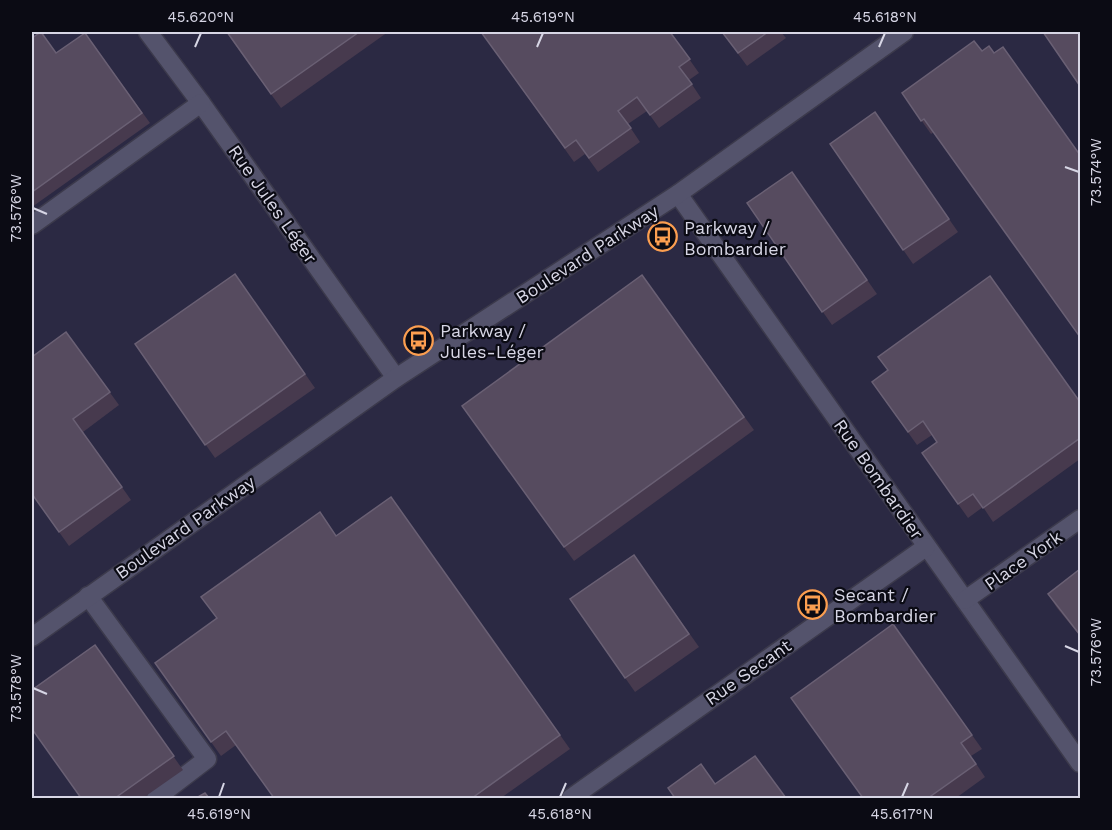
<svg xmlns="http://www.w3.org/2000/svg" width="1112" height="830" font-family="'Work Sans',sans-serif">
<rect width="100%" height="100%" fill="#212035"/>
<rect fill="#2b2943" x="32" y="32" width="1048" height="766"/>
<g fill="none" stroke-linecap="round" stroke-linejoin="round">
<defs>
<g id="minor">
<path d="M 148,32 L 201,103 L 396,378"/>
<path d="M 678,194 L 1080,763"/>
<path d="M 32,225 L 201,103"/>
<path d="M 88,596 L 207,759 L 156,798"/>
<path d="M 965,600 L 1080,519"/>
<path d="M 32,637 L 396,378 L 678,194 L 904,32"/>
<path d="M 571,798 L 926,547"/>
</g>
</defs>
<use href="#minor" stroke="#3c3a4c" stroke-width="21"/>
<use href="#minor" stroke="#54536c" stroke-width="18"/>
</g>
<g fill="#473a4e">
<path d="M 226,32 L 388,32 L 281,108 Z"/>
<path d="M 481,32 L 670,32 L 699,73 L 689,80 L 701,98 L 659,128 L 647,111 L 628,124 L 640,142 L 598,172 L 585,154 L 574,162 Z"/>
<path d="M 722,32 L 781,32 L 786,38 L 747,66 Z"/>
<path d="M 85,33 L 150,123 L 32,207 L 32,38 L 56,53 Z"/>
<path d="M 974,41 L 934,132 L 931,134 L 902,93 Z"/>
<path d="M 875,112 L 958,232 L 913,264 L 830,144 Z"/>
<path d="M 792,172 L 877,294 L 832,325 L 747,203 Z"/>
<path d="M 235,274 L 315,388 L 215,458 L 135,344 Z"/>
<path d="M 642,275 L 754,430 L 574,561 L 462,406 Z"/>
<path d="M 66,332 L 119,405 L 83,432 L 131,500 L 69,546 L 32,494 Z"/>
<path d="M 872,382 L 1080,402 L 1080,459 L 993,522 L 983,507 L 968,518 L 922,453 L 937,442 L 932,435 L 917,445 Z"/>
<path d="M 391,497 L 570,749 L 501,798 L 274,798 L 236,745 L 221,756 L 155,663 Z"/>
<path d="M 634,555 L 699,647 L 635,692 L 570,599 Z"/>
<path d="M 1080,569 L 1080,636 L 1057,608 L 1048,594 Z"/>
<path d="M 893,624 L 982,749 L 971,756 L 985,777 L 956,798 L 863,798 Z"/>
<path d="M 95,645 L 183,770 L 143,798 L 81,798 Z"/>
</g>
<g fill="#564b5f" stroke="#6a6074" stroke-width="1.5">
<path d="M 41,32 L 56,53 L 85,33 L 142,113 L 32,192 L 32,38 Z"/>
<path d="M 227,32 L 359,32 L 271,94 Z"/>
<path d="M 481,32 L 670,32 L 690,59 L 679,67 L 692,84 L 650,115 L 637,97 L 618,111 L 631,128 L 589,158 L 576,140 L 565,148 Z"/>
<path d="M 722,32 L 768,32 L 738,53 Z"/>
<path d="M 1043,32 L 1080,32 L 1080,86 Z"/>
<path d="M 974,41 L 982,51 L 989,46 L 994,53 L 1003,47 L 1080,155 L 1080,337 L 924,119 L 921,121 L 902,93 Z"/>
<path d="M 875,112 L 949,219 L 903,250 L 830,144 Z"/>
<path d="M 792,172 L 867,280 L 822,312 L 747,203 Z"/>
<path d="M 235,274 L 305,374 L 205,445 L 135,344 Z"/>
<path d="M 642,275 L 744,417 L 564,547 L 462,406 Z"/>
<path d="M 990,276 L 1080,402 L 1080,438 L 983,508 L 973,494 L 958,504 L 922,453 L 937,442 L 923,421 L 908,432 L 872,382 L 888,370 L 878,357 Z"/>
<path d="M 66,332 L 110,392 L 73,419 L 122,487 L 59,532 L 32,494 L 32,357 Z"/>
<path d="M 391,497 L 560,735 L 472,798 L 274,798 L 226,731 L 211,742 L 155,663 L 217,618 L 201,597 L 320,512 L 336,536 Z"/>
<path d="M 634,555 L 689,634 L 625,678 L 570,599 Z"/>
<path d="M 1080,569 L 1080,635 L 1048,594 Z"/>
<path d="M 893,624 L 972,735 L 961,743 L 976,764 L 928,798 L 863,798 L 791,698 Z"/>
<path d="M 95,645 L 174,756 L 115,798 L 81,798 L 32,729 L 32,690 Z"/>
<path d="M 755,756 L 786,798 L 675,798 L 668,788 L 701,764 L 715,784 Z"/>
<path d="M 205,793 L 209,798 L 196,798 Z"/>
</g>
<path fill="none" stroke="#d7d6e5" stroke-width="2" d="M 195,47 L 201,33M 537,47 L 543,33M 879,47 L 885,33M 1065,167 L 1079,172M 33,208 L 47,214M 1065,646 L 1079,652M 33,688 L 47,694M 219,797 L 224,783M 560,797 L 566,783M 902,797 L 908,783"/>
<defs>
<symbol id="bus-ring" viewBox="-11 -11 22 22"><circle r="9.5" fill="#0b0b14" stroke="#fb9e50" stroke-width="1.5"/><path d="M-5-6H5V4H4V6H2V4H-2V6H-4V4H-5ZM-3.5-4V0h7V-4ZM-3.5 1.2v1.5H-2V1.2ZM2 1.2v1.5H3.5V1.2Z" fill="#fb9e50"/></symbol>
</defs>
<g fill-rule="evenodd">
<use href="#bus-ring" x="646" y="220" width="33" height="33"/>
<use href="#bus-ring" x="402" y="324" width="33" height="33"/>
<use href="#bus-ring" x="796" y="588" width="33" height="33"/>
</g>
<g text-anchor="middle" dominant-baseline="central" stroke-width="4.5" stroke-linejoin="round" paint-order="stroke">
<g font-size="18" fill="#d7d6e5" stroke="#0b0b14">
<text transform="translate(273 204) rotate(55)">Rue Jules Léger</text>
<text transform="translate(587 254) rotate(-33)">Boulevard Parkway</text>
<text transform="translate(879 479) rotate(55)">Rue Bombardier</text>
<text transform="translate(185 527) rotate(-35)">Boulevard Parkway</text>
<text transform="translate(1023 560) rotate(-35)">Place York</text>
<text transform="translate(748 672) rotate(-35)">Rue Secant</text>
</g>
<g font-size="18" fill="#d7d6e5" stroke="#0b0b14" text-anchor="start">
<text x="684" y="227">Parkway /<tspan x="684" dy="21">Bombardier</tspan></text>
<text x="440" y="330">Parkway /<tspan x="440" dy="21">Jules-Léger</tspan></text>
<text x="834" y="594">Secant /<tspan x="834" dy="21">Bombardier</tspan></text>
</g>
</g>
<rect width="1112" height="830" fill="none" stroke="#0b0b14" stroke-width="66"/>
<rect x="33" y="33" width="1046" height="764" fill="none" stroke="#d7d6e5" stroke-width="2"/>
<g font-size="15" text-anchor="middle" fill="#d7d6e5">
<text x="201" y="22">45.620°N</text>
<text x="543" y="22">45.619°N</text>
<text x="885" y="22">45.618°N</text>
<text transform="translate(1096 172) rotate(-90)" y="5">73.574°W</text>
<text transform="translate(16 208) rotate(-90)" y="5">73.576°W</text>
<text transform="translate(1096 652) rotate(-90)" y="5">73.576°W</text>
<text transform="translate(16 688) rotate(-90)" y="5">73.578°W</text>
<text x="219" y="819">45.619°N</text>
<text x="560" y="819">45.618°N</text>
<text x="902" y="819">45.617°N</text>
</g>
</svg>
